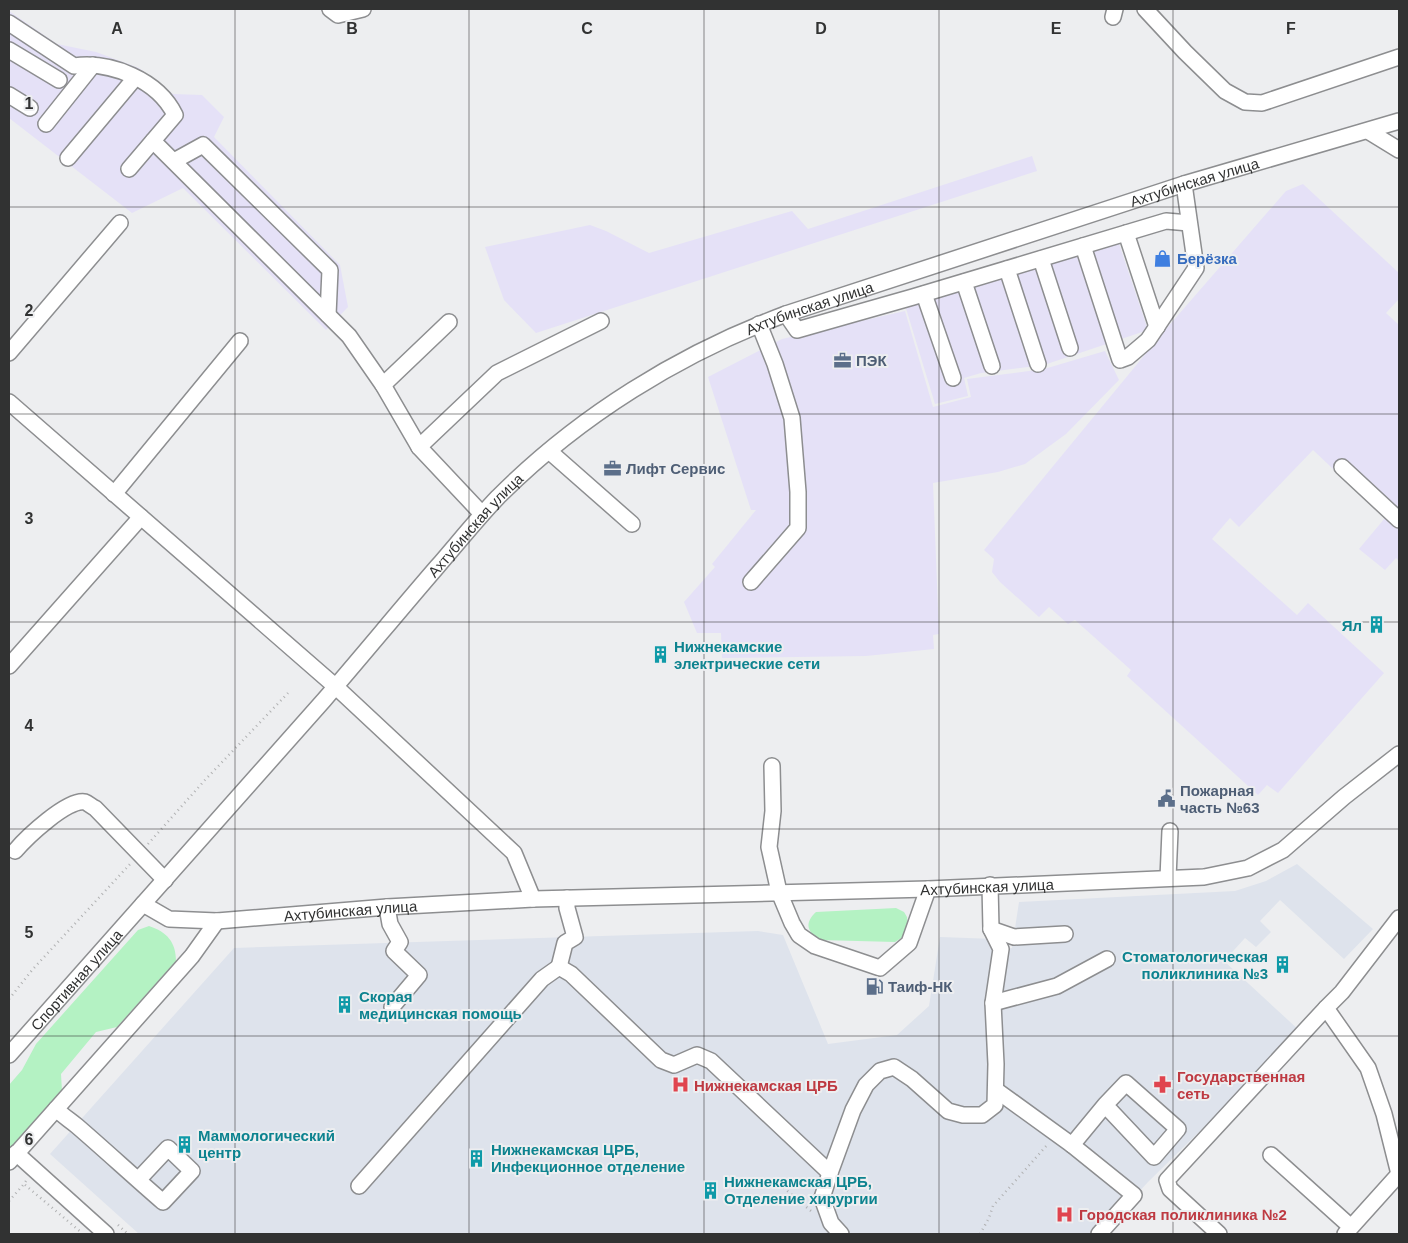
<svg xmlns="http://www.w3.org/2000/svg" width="1408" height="1243" font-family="Helvetica,sans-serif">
<rect width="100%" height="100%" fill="#edeef0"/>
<path fill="#dee3ec" d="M 1297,864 L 1373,929 L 1344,959 L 1280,900 L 1260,921 L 1271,932 L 1256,947 L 1245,938 L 1224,961 L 1301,1032 L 1148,1182 L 1100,1234 L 139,1234 L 50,1154 L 234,948 L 758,931 L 783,935 L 828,1044 L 897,1035 L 929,1006 L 940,937 L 995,939 L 1001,949 L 1012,948 L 1019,902 L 1235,891 L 1266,881 Z"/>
<g fill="#e5e1f7">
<path d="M 9,11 L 57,44 L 96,52 L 139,68 L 173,94 L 202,95 L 224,117 L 214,137 L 340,265 L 348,307 L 326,330 L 183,188 L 132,213 L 9,118 Z"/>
<path d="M 1032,156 L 1037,171 L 536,333 L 504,300 L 485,247 L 590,225 L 606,231 L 649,253 L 792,211 L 808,229 Z"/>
<path d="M 1303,184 L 1399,273 L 1399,299 L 1386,313 L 1399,325 L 1399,561 L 1396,558 L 1385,570 L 1359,549 L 1385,518 L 1313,450 L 1239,527 L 1230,518 L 1212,539 L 1297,615 L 1308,603 L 1384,673 L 1278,793 L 1267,785 L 1258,795 L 1127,676 L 1131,670 L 1075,620 L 1068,624 L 1049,607 L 1039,617 L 1000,582 L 992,572 L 994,559 L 984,550 L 1166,329 L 1286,191 Z"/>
<path d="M 1117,238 L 1148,330 L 1044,365 L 981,373 L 964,378 L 968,396 L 935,404 L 905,305 Z"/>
<path d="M 905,311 L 933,407 L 971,397 L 967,379 L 1044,369 L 1105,351 L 1119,380 L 1066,434 L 1025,464 L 998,472 L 933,483 L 939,634 L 933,635 L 934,649 L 866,656 L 722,658 L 721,633 L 697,633 L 684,602 L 715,567 L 712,564 L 756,510 L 751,510 L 708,377 L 782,339 Z"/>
</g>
<g fill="#b4f2c3">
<path d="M 896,908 L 904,912 L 907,917 L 908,926 L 906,935 L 895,942 L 820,940 C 807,932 804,923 816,912 Z"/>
<path d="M 149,926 C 167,932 176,942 176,961 L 117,1027 L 96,1032 L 61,1074 L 62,1091 L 9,1149 L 9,1085 L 22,1070 L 36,1044 L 138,930 Z"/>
</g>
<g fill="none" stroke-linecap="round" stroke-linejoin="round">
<defs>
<g id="minor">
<path d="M 330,9 L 338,15 L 363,9"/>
<path d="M 1145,9 L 1185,52 L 1225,91 L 1245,102 L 1262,103 L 1399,57"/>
<path d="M 1113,17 L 1115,9"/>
<path d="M 9,23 L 74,66 C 111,61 158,80 175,115 L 129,169"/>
<path d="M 9,50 L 59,80"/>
<path d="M 9,95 L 30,108"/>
<path d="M 46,124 L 93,65"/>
<path d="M 1368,131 L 1399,150"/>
<path d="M 153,141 L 349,336 L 383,385 L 419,447 L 482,514"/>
<path d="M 68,158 L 135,78"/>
<path d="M 174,161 L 203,145 L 330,270 L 328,315"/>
<path d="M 1126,233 L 1157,327"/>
<path d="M 1083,246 L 1120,360 L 1128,357 L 1148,340 L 1196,268 L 1184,184"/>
<path d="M 1041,259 L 1070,348"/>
<path d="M 1007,269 L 1038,364"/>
<path d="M 964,282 L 992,366"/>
<path d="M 924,294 L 953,378"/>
<path d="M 786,314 L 797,330 L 913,297 L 1166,221 L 1189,223"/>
<path d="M 9,353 L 120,223"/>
<path d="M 383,385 L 449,322"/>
<path d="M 9,402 L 335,686 L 514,853 L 533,899"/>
<path d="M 419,447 L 497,373 L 601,321"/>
<path d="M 549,451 L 632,524"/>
<path d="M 1342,467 L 1399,520"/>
<path d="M 114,494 L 240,341"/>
<path d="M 751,582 L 798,528 L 798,492 L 792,418 L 775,364 L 759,324"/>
<path d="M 9,666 L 141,517"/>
<path d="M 772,766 L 773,811 L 769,847 L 779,892 L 792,923 L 799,935 L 815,946 L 880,968 L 909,943 L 928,889"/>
<path d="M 15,851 C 26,838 68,798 85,802 C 88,803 92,807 95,808 L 165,880"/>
<path d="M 1168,878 L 1170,831"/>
<path id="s1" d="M 143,904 L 169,919 L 217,921 L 387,907 L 533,899 L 928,889 L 1204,877 L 1248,868 L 1283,850 L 1344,797 L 1399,754"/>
<path d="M 387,907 L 390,924 L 400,942 L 394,951 L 419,975 L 392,1007"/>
<path d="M 1399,918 L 1342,992 L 1326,1008 L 1368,1068 L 1384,1114 L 1399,1174"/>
<path d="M 991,929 L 1014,937 L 1065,934"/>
<path d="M 559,967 L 565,943 L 575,937 L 567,908 L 567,898"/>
<path d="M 993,1003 L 1057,986 L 1107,959"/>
<path id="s2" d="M 9,1055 C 114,937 219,818 324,700 C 362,656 399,611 437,567 C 457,544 477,519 498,497 C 579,416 679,354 786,314 L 1184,184 L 1399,121"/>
<path d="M 996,1090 L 1072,1145 L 1134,1195 L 1099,1234"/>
<path d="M 56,1109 C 63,1116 70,1120 77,1126 C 106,1151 134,1177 163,1202 L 192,1171 L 168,1148 L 138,1180"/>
<path d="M 1072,1145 L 1105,1105 L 1154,1157 L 1178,1129 L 1126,1083 L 1105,1105"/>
<path d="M 16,1153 L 106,1234"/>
<path d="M 1271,1155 L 1351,1227"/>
<path d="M 9,1162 L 192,956 L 217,921"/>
<path d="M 359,1186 L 542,979 L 559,967 L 571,974 L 661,1060 L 674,1065 L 697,1055 L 711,1061 L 830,1173"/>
<path d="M 841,1234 L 831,1223 L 822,1198 L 830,1173 L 853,1110 L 866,1085 L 880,1071 L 894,1067 L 912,1079 L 948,1111 L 963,1115 L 982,1115 L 995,1105 L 996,1064 L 993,1003 L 1001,949 L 991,929 L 990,885"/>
<path d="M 1219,1234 L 1170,1189 L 1167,1180 L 1326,1008"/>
<path d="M 1345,1234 L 1399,1174"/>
</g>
</defs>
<use href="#minor" stroke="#8d8e90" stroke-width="18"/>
<g stroke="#b0b1b2" stroke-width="2.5" stroke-dasharray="1 4" stroke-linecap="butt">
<path d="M 148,844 L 205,780 L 288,693"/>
<path d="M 9,999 L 33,969 L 131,863"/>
<path d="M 772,1178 L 811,1211"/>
<path d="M 26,1181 L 24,1184 L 82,1233"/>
<path d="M 9,1201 L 24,1184"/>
<path d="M 118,1225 L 128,1234"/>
<path d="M 980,1234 L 989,1218 L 993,1206 L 1048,1144"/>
</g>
<use href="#minor" stroke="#fff" stroke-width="15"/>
</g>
<path fill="none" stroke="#313232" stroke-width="1" stroke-opacity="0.55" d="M 235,9 L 235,1234M 469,9 L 469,1234M 704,9 L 704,1234M 939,9 L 939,1234M 1173,9 L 1173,1234M 9,207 L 1399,207M 9,414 L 1399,414M 9,622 L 1399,622M 9,829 L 1399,829M 9,1036 L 1399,1036"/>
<defs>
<symbol id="shop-bare" viewBox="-9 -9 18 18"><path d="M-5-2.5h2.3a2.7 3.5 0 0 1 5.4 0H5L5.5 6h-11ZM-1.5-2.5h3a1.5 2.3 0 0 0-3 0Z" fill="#3f7fe0" stroke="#edeef0" stroke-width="2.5" paint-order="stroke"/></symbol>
<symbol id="office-bare" viewBox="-9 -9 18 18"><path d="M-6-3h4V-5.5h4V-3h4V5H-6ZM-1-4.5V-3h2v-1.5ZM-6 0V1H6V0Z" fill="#5c6f8a" stroke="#edeef0" stroke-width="2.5" paint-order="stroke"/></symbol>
<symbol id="building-bare" viewBox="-9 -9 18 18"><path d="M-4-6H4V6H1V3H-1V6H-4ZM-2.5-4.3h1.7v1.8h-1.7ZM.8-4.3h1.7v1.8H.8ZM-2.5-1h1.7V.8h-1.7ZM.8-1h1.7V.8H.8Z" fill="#0f9aa8" stroke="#edeef0" stroke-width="2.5" paint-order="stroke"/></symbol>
<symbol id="civic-bare" viewBox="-9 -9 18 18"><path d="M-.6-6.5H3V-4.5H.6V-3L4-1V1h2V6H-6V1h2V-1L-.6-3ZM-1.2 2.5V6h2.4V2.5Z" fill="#5c6f8a" stroke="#edeef0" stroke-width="2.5" paint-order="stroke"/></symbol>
<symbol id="fuel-bare" viewBox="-9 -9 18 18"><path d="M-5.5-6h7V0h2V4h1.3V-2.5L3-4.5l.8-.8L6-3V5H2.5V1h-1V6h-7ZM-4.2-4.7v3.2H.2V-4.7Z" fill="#5c6f8a" stroke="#edeef0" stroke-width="2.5" paint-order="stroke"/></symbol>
<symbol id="hospital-bare" viewBox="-9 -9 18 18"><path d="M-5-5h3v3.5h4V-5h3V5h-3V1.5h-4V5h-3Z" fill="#e0444e" stroke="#edeef0" stroke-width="2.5" paint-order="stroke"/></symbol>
<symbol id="pharmacy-bare" viewBox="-9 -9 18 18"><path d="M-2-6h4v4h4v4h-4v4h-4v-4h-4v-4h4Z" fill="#e0444e" stroke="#edeef0" stroke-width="2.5" paint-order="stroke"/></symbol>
</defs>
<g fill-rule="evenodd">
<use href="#shop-bare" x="1150" y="246" width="25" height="25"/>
<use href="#office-bare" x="830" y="348" width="25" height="25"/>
<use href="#office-bare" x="600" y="456" width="25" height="25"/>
<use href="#building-bare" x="1364" y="612" width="25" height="25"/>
<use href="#building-bare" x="648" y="642" width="25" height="25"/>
<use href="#civic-bare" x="1154" y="786" width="25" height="25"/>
<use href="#building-bare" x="1270" y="952" width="25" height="25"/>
<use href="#fuel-bare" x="862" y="974" width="25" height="25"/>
<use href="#building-bare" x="332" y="992" width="25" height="25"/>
<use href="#hospital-bare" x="668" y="1072" width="25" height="25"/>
<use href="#pharmacy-bare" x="1150" y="1072" width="25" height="25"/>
<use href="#building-bare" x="172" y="1132" width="25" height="25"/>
<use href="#building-bare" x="464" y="1146" width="25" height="25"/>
<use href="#building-bare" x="698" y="1178" width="25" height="25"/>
<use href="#hospital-bare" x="1052" y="1202" width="25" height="25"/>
</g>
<g text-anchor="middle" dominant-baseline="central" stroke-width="4" stroke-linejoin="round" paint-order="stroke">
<g font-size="15" fill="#313232" stroke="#edeef0">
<text stroke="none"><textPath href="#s2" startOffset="1515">Ахтубинская улица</textPath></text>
<text stroke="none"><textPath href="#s2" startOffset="1110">Ахтубинская улица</textPath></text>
<text stroke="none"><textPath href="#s2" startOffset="706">Ахтубинская улица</textPath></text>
<text stroke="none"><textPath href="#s1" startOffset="849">Ахтубинская улица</textPath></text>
<text stroke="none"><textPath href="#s1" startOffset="212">Ахтубинская улица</textPath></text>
<text stroke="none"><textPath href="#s2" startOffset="101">Спортивная улица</textPath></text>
</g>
<g font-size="15" font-weight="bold" fill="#366cbe" stroke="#edeef0" text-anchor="start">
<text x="1177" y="258">Берёзка</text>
</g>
<g font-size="15" font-weight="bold" fill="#4e5e75" stroke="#edeef0" text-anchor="start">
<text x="856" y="360">ПЭК</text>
<text x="626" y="468">Лифт Сервис</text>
<text x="1180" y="790">Пожарная<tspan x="1180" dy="17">часть №63</tspan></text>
<text x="888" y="986">Таиф-НК</text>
</g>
<g font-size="15" font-weight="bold" fill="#0d838f" stroke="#edeef0" text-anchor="start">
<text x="1362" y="625" text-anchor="end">Ял</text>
<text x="674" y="646">Нижнекамские<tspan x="674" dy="17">электрические сети</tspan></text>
<text x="1268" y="956" text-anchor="end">Стоматологическая<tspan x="1268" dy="17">поликлиника №3</tspan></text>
<text x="359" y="996">Скорая<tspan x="359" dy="17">медицинская помощь</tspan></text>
<text x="198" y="1135">Маммологический<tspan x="198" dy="17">центр</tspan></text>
<text x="491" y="1149">Нижнекамская ЦРБ,<tspan x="491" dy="17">Инфекционное отделение</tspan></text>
<text x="724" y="1181">Нижнекамская ЦРБ,<tspan x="724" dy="17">Отделение хирургии</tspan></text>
</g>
<g font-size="15" font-weight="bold" fill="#be3a42" stroke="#edeef0" text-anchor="start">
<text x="1177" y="1076">Государственная<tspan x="1177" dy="17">сеть</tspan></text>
<text x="694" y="1085">Нижнекамская ЦРБ</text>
<text x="1079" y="1214">Городская поликлиника №2</text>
</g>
</g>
<g font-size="16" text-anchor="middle" font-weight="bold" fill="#313232" stroke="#edeef0" stroke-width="4" stroke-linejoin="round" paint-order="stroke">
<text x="117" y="34">A</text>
<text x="352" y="34">B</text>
<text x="587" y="34">C</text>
<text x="821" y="34">D</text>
<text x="1056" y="34">E</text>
<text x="1291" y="34">F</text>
<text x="29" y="109">1</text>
<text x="29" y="316">2</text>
<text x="29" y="524">3</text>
<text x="29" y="731">4</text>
<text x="29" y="938">5</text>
<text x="29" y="1145">6</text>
</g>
<rect width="1408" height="1243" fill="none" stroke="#313232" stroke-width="20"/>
</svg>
